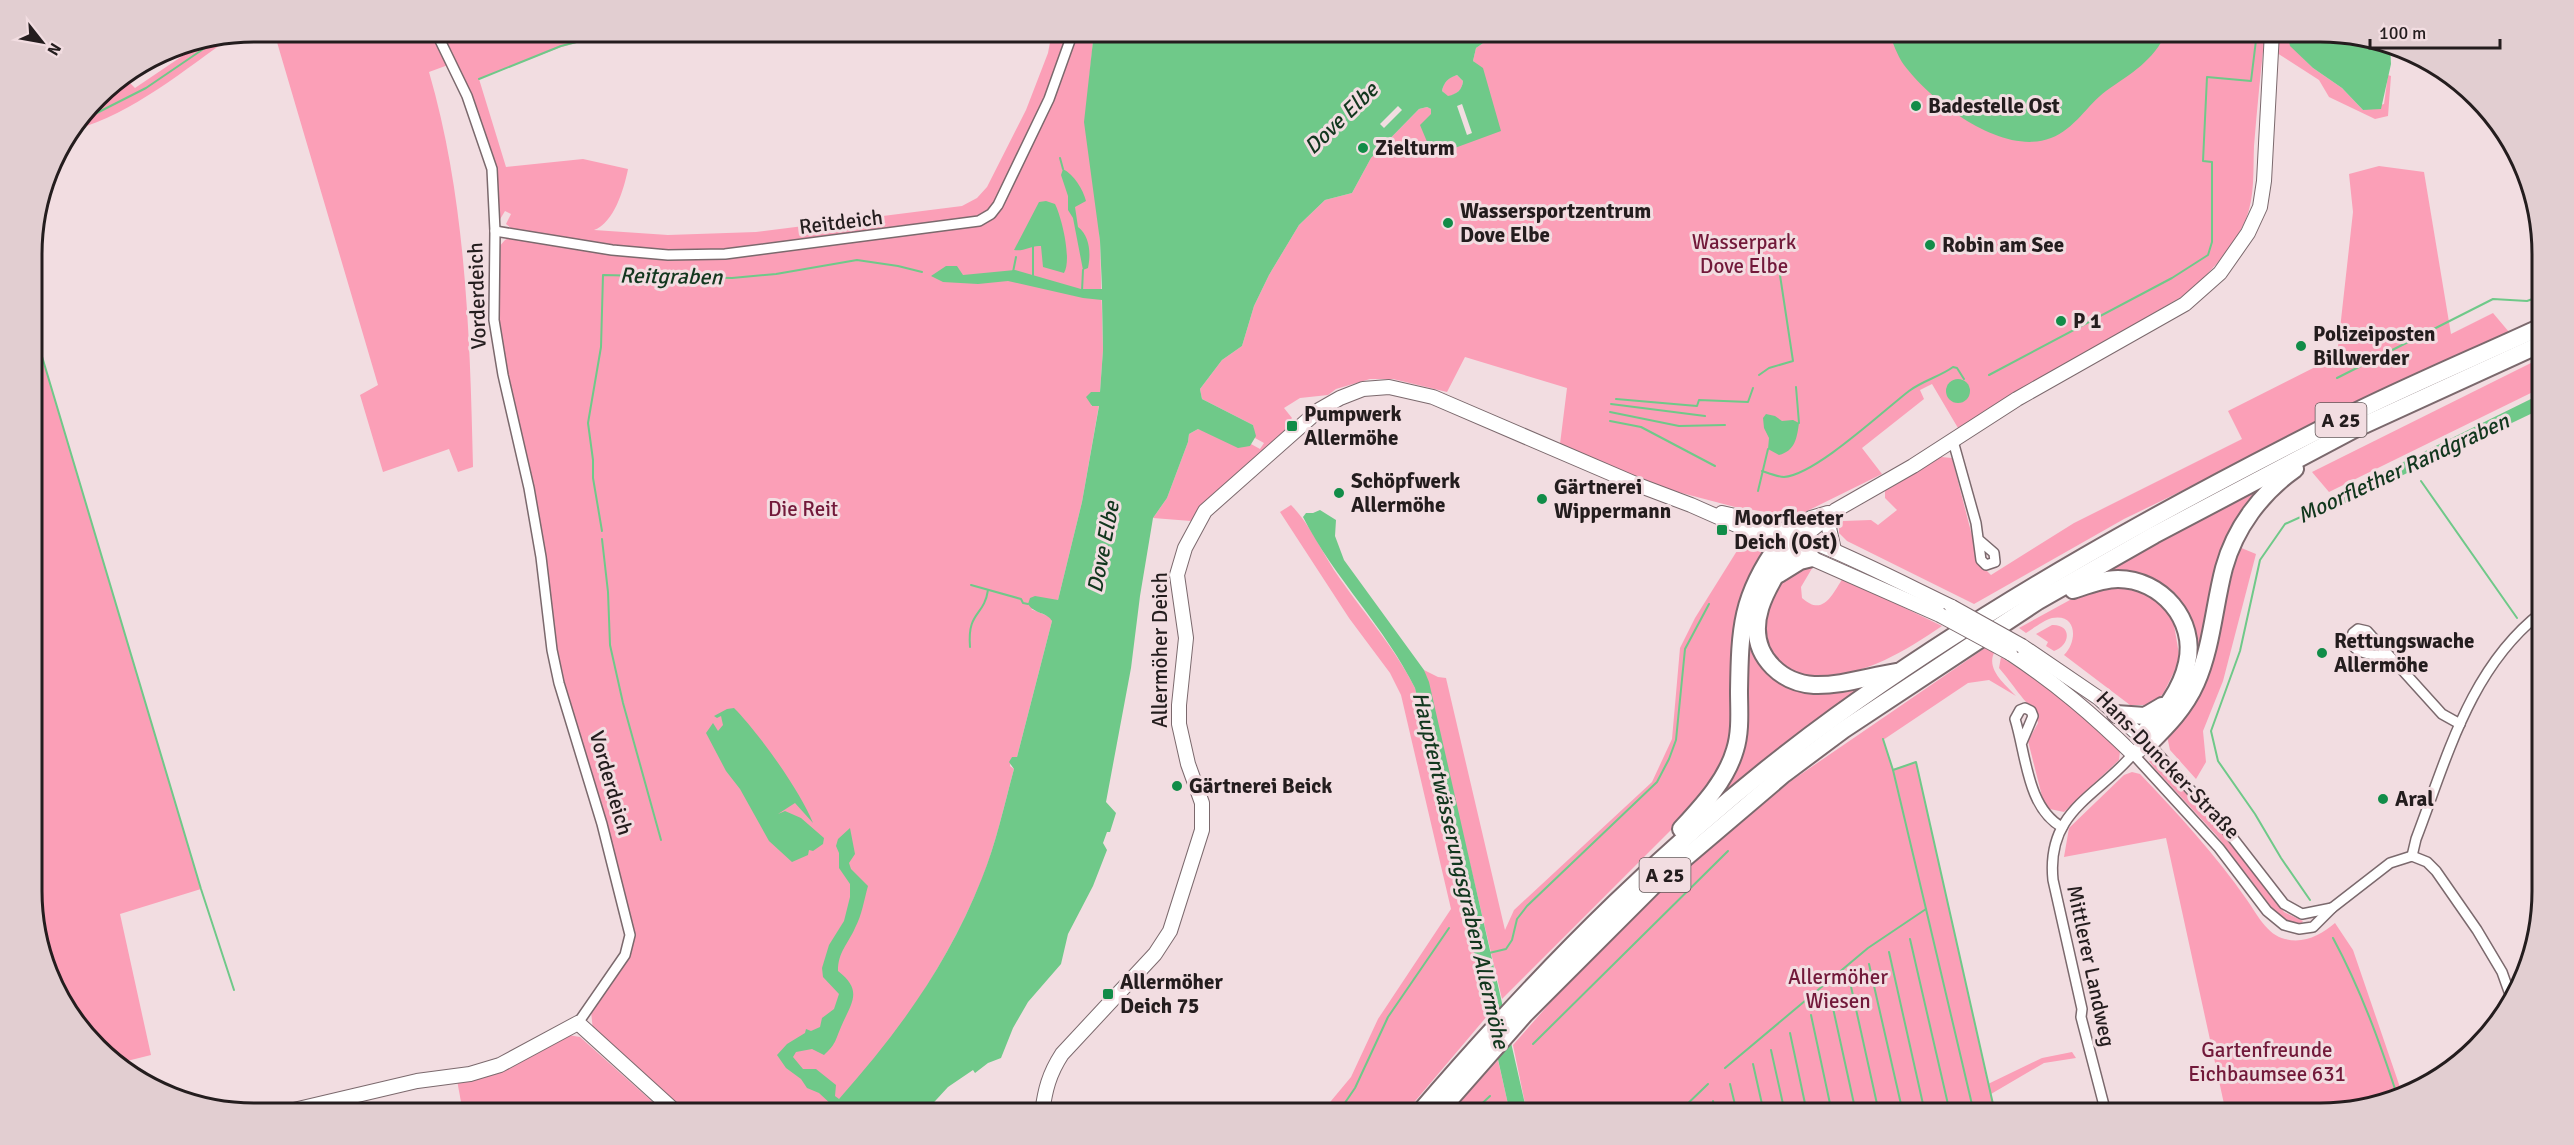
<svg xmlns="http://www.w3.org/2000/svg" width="2574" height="1145" font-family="Signika,sans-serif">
<rect width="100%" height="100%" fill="#f2dde1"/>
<g fill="#fb9fb7">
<path d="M 274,32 L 432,32 L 448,65 L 429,72 C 466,199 470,336 473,467 L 458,472 L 449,449 L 383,472 L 360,395 L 378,385 Z"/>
<path d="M 441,32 L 618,32 L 561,47 L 479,79 L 506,167 L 583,159 L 628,169 C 624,189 614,223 594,230 L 668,235 L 756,232 L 962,206 L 977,198 L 987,187 L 1026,110 L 1048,53 L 1052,32 L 1094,32 L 1089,82 L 1100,241 L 1103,350 L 1100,392 L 1091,406 L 1099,405 L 1082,502 L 1058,600 L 1031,609 L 1050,617 L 1052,621 L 1017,757 L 1012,757 L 1010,766 L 1014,769 C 1004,806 996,843 982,879 C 946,967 892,1046 826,1113 L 685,1113 L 593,1031 L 591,1011 L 633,935 L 563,681 L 556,649 L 534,488 L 507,374 L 499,318 L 498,248 L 505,240 L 517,233 L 506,224 L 511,214 L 505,211 L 499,221 C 497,203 498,183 494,166 C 485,118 461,75 441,32 Z"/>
<path d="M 1499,32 L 2265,32 C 2261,70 2257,108 2254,146 C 2253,171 2255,196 2246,219 C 2233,250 2210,272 2186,294 L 1958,428 L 1932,384 L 1920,390 L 1924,399 L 1862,448 L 1882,474 L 1799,515 L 1790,516 L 1735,507 L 1655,486 L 1560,444 L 1567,388 L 1465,357 L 1447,392 L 1393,379 L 1370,379 L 1336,389 L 1328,395 L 1300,398 L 1284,408 L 1292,418 L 1287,424 L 1290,427 L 1201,508 L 1191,521 L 1153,518 L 1167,498 L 1188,442 L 1189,434 L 1198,429 L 1251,444 L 1260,449 L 1264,443 L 1255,438 L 1253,425 L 1202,399 L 1200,389 L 1222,360 L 1242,346 L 1254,306 L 1269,275 L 1299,225 L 1325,200 L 1352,193 L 1371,158 L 1419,109 L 1427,107 L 1431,109 L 1433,156 L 1480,67 L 1473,61 L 1476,48 Z"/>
<path d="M 2278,32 L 2287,32 L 2291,46 L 2313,68 L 2342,88 L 2363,110 L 2384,104 L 2388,75 L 2391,76 L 2388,116 L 2375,119 L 2329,97 L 2319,80 L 2277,53 Z"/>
<path d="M 234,35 C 184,70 134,113 74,130 L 99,97 L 130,83 L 135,88 L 203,42 Z"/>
<path d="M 1457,75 L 1463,81 C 1462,90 1457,94 1448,97 L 1442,91 C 1444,82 1448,77 1457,75 Z"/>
<path d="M 2379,166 L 2424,172 L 2451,334 L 2493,313 L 2509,332 L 2124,519 L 1974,604 L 1847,541 L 1839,533 L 1839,526 L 1843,521 L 1871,520 L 1878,525 L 1897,510 L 1885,498 L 1885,491 L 1941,457 L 1952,458 L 1979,563 L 1991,575 L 2074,523 L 2242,439 L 2228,411 L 2337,356 L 2353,212 L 2349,174 Z"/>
<path d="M 32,323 L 201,889 L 120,914 L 151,1055 L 115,1064 L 77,1026 L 33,920 Z"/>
<path d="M 2541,358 L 2541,388 L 2329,492 L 2312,472 Z"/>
<path d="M 2261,485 L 2229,535 L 2198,656 C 2190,591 2166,571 2101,573 Z"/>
<path d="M 1291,505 C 1309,523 1320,548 1334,570 C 1361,610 1394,646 1415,688 L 1488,1015 L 1405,1113 L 1321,1113 L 1351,1077 L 1378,1019 L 1451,909 L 1401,695 L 1390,673 L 1349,618 L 1280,512 Z"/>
<path d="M 1745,538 L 1761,545 L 1763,556 L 1750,583 L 1733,738 L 1725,763 L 1684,817 L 1502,999 L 1424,670 L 1438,677 L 1446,678 L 1505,930 L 1514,910 L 1652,782 L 1672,739 L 1680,648 L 1695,618 Z"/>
<path d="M 2239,547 L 2256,554 L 2223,681 L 2203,731 L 2206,762 L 2196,779 L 2170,750 L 2167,736 L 2211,662 Z"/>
<path d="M 1814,565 L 1801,587 L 1802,598 C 1823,617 1832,595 1843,578 L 1942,626 C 1904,652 1867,674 1820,677 C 1810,678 1798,678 1788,673 C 1779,668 1773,657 1768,648 C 1754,620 1773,590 1790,568 Z"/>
<path d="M 2121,586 L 2144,592 L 2160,604 L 2173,619 L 2180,660 L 2163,694 L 2150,705 L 2130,705 L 2064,655 C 2078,641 2077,613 2052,618 C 2044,620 2034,628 2026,633 L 2019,628 L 2090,589 Z"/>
<path d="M 1750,621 L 1792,685 L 1872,680 L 1722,794 L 1720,793 L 1730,776 Z"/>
<path d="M 2052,625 C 2072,624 2071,645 2054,651 L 2046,646 L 2048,642 L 2036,634 Z"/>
<path d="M 1985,648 L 1994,653 C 1986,670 2006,685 2016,696 L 1989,680 L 1968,683 L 1883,740 L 1893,769 L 1916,762 L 1988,1084 L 2042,1058 L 2072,1052 L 2076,1058 L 2044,1063 L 1991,1094 L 1995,1113 L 1527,1113 L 1513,1045 L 1586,962 L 1669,883 L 1791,781 Z"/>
<path d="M 2001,657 L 2052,690 L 2120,751 L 2119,760 L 2064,812 L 2045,808 L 2028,741 L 2038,723 L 2034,710 C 2024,702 2009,679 1999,668 Z"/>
<path d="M 2155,759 L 2234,846 L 2284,912 L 2303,921 L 2301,924 L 2286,922 L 2276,913 L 2217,836 L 2155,769 L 2149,761 Z"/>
<path d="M 2132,772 L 2140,774 C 2178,814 2216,855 2247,900 C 2257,914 2267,935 2285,939 C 2304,944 2321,935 2335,923 L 2353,950 L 2403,1096 C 2353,1121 2281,1113 2226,1113 L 2166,838 L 2064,857 L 2069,828 L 2124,775 Z"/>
<path d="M 568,1035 L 580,1037 L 665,1113 L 463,1113 L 457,1080 Z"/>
<path d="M 1498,1060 L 1510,1113 L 1450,1113 Z"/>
<path d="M 357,1093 L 360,1113 L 288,1113 Z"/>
</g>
<g fill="#6fc989" fill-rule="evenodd">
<path d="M 1094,32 L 1499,32 L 1476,48 L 1473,61 L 1483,68 L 1501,131 L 1433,156 L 1420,125 L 1431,114 L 1431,109 L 1427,107 L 1419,109 L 1371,158 L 1352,193 L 1325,200 L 1299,225 L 1269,275 L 1254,306 L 1242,346 L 1222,360 L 1200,389 L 1202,399 L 1253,425 L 1256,436 L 1250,446 L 1238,448 L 1198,429 L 1189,434 L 1188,442 L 1167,498 L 1153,518 L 1140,596 L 1131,668 L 1106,802 L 1116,813 L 1110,832 L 1107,832 L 1103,843 L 1107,850 L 1093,886 L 1068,934 L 1061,964 L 1028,1002 L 1013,1028 L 1001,1058 L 988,1063 L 975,1073 L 973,1070 L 948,1087 L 925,1112 L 921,1108 L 915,1113 L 826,1113 L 833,1106 L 819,1093 L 807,1088 L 801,1079 L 786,1068 L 777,1055 L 787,1044 L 805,1033 L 806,1029 L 811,1031 L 820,1027 L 822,1018 L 834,1009 L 839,994 L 823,977 L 822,968 L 829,945 L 844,921 L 850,897 L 850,884 L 839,868 L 839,853 L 836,846 L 838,839 L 850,828 L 855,854 L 849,863 L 851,869 L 868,886 C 864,900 862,915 855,928 C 848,944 838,952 838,971 C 864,991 851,1003 841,1027 C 835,1041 836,1044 824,1055 L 812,1049 L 796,1052 L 793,1057 L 803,1069 L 816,1069 L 836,1085 L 835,1096 L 839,1099 C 900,1030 948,964 982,878 C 996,843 1004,806 1014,769 L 1009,762 L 1012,757 L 1017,757 L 1052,621 C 1047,612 1034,614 1028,604 L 1030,598 L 1035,596 L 1058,600 L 1082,502 L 1099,406 L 1092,406 L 1086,397 L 1091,392 L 1100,392 L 1103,350 L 1102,300 L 1083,298 L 1008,281 L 978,284 L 943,282 L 931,276 L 946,266 L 957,266 L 963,275 L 1015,270 L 1081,289 L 1102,289 L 1100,241 L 1084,122 ZM 1457,75 L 1463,81 C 1462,90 1457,94 1448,96 L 1442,91 C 1444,82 1448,78 1457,75 Z"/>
<path d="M 1889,32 L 2167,32 C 2152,62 2133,72 2106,91 C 2087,105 2075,129 2051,138 C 2003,157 1932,102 1904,65 C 1897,55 1893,43 1889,32 Z"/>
<path d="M 2287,32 L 2320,32 L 2390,45 L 2391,64 L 2381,109 L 2363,110 L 2342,88 L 2313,68 L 2290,46 Z"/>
<path d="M 1063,169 C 1074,175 1083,189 1086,201 L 1075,207 L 1078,227 C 1090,236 1091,254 1088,268 L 1083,270 L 1073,218 L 1068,210 L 1068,196 L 1061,175 Z"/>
<path d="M 1046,201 L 1055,204 C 1062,218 1072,260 1064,273 L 1043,267 L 1041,246 C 1031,245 1024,252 1014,250 L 1039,202 Z"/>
<circle cx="1958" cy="391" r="12"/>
<path d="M 2541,394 L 2541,409 L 2309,520 L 2300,513 Z"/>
<path d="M 1766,414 L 1775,416 L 1782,421 L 1793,420 L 1799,423 C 1797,438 1795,451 1779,455 L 1768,449 L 1769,438 L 1764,428 L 1763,418 Z"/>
<path d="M 1320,510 L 1336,520 L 1335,536 L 1344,560 L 1424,670 L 1429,682 L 1527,1113 L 1510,1113 L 1415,688 C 1385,627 1334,578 1303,517 L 1306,513 L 1313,513 Z"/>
<path d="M 734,708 C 758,732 801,792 813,823 L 795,803 L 778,814 L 785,811 L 801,818 L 824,838 L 823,844 L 813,851 L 809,850 L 808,855 L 792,862 L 769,841 L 740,789 L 726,771 L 706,733 L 713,723 L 718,731 L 723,725 L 721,716 L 717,718 L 714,716 L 727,709 Z"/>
</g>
<g fill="#f2dde1">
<path d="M 1462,104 L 1472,133 L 1467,135 L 1457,106 Z"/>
<path d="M 1398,106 L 1402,110 L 1384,128 L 1380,124 Z"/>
</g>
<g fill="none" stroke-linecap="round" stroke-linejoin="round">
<g stroke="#6fc989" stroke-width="2">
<path d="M 128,74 L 129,76"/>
<path d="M 479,79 L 561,46 L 615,32"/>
<path d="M 81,121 L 146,88 L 218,39"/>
<path d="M 1060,158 L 1063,169"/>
<path d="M 1013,272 L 1016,257"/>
<path d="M 1033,275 L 1033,245"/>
<path d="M 1082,291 L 1083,270"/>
<path d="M 32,323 L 201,889 L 234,990"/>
<path d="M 1759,375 L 1769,368 L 1793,361 L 1778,262"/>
<path d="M 1989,375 L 2172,278 L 2208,255 L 2212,242 L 2212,162 L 2203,161 L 2207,77 L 2251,81 L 2257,32"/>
<path d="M 2337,378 L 2493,299 L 2527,301 L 2541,296"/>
<path d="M 1796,387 L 1799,423"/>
<path d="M 1616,399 L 1697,406 L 1699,400 L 1748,402 L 1753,388"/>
<path d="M 1611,404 L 1705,416"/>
<path d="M 1610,412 L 1679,426 L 1725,425"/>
<path d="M 1610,421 L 1641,427 L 1715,466"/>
<path d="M 1762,471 C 1768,473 1778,477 1784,477 C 1815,475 1883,411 1909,391 C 1922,381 1941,376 1953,367 L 1957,368 L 1964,379"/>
<path d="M 2421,481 L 2517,618"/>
<path d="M 1758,491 L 1768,449"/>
<path d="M 2305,515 L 2285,524 L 2260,560 L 2240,651 L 2211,731 L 2218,761 L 2255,814 L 2281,858 L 2310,900"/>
<path d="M 602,531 L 593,478 L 593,460 L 588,423 L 601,347 L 603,275 L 732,278 L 776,274 L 857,260 L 898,266 L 922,272"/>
<path d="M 602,539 L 608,592 L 610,645 L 623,703 L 661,840"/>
<path d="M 971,585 L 1021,599 L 1023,603 L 1028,604"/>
<path d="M 2539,634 L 2542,632"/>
<path d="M 970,647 C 967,611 984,617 988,590"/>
<path d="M 1883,739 L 1893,770 L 1916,762 L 1995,1113"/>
<path d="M 1893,770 L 1926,909"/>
<path d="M 2333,938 C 2361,990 2380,1043 2398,1098"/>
<path d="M 1910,939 L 1950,1113"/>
<path d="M 1889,952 L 1925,1113"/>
<path d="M 1489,953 L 1506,949 L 1512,940 L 1517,919 L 1527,906 L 1657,782 L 1669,759 L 1676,740 L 1685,649 L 1709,604"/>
<path d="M 1869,964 L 1903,1113"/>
<path d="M 1850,982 L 1879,1113"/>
<path d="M 1831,999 L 1856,1113"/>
<path d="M 1811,1015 L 1832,1113"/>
<path d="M 1790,1033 L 1807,1113"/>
<path d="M 1533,1044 L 1728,851"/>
<path d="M 1771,1050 L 1785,1113"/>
<path d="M 1753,1064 L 1764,1113"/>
<path d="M 1725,1068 L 1868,948 L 1926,909 L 1974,1113"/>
<path d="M 1730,1084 L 1737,1113"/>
<path d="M 1713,1101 L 1716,1113"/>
<path d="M 1338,1113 L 1355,1088 L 1388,1017 L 1449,928"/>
<path d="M 1472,1113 L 1490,1096"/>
<path d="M 1678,1113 L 1708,1084"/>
</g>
<defs>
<g id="street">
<path d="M 436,32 L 467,96 L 492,169 L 495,231 L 494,320 L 503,375 L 529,488 L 541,557 L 552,650 L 559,683 L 602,824 L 630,935 L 625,955 L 578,1023"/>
<path d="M 495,231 L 612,250 L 668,255 L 725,254 L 979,221 L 991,214 L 998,205 L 1049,99 L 1073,32"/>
<path d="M 1953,441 L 1976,523 L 1981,560 L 1986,565 L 1995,562 L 1994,553 L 1979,540"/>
<path d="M 2390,657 C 2376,655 2357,655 2350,642 L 2353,633 L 2358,629 L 2367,631 L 2442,714 L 2460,724"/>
<path d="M 2022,742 L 2033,716 L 2031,711 L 2025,708 L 2020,710 L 2015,719 C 2026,754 2027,808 2062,827"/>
<path d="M 2149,744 L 2225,828 L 2284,904 L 2302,914 L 2332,908"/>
<path d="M 2412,856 L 2416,839 C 2447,758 2470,667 2542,612"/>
<path d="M 2106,1113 L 2081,1017 L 2082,1009 L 2053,880 C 2046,811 2097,797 2133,754 L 2219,848 L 2267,911 L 2284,925 L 2299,929 L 2313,927 L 2332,908 L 2390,863 L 2412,856 L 2427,862 L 2436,871 L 2477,930 L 2502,972 L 2512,1000"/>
</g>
<g id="secondary">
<path d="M 1722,513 C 1804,531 1877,571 1952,607"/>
<path d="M 1788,535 L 1811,518 L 1828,513"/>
<path d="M 1792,550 L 1804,536 L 1836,510 L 1913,466 L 2017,399 L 2185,304 L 2220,273 L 2248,233 L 2260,207 L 2264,181 L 2272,32"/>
<path d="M 1834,550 L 1829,528 L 1835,512"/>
<path d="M 2022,646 L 2100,699 L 2149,744 L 2133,754"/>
<path d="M 2010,653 C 2058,685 2092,714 2133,754"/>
<path d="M 281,1113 L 417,1081 L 470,1074 L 500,1065 L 578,1023 L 677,1113"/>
<path d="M 1042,1113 C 1045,1090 1049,1074 1062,1054 L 1155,954 L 1170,931 L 1202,830 L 1202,803 L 1188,764 L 1179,724 L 1179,705 L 1186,638 L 1177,575 L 1185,548 L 1205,511 L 1319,410 L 1340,398 L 1363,389 L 1389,387 L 1433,397 L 1638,485 L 1691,505 L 1940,615"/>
</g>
<g id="highway">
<path d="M 1792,550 C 1769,583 1737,631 1773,667 C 1784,678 1798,684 1814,685 C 1841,686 1870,676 1897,672"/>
<path d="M 1779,574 L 1800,561 L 1812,558"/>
<path d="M 2073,590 C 2088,585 2103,579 2118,579 C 2161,579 2197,620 2187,663 C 2181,691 2160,717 2140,736"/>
<path d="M 2116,714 L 2145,716 L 2162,706"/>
<path d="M 2149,744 C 2167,726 2185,708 2196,683 C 2212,647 2214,606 2224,568 C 2235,528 2261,493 2295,469"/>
<path d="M 1681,829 C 1702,806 1726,781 1735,750 C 1741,731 1739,710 1739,691 C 1740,629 1741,596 1779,544"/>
<path d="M 1419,1113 C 1544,967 1679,830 1836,716 C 1995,601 2170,505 2345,417 C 2409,385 2476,357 2541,327"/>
<path d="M 1438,1113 L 1525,1014 L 1657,882 L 1784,774 L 1843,730 L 2038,601 L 2154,535 L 2353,430 L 2541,344"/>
</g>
</defs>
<use href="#street" stroke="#7b696d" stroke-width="12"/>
<use href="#secondary" stroke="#7b696d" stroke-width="16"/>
<use href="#highway" stroke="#7b696d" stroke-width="20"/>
<use href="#street" stroke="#fff" stroke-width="9"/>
<use href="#secondary" stroke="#fff" stroke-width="14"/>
<use href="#highway" stroke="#fff" stroke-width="16"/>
<defs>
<g id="secondary-bridge">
<path d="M 1952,607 L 2022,646"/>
<path d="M 1940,615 L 2010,653"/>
</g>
</defs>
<use href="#secondary-bridge" stroke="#7b696d" stroke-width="16" stroke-linecap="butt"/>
<use href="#secondary-bridge" stroke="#fff" stroke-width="14"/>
</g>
<g fill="#118c48" stroke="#f2dde1" stroke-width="2">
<circle cx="1916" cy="106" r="6"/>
<circle cx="1363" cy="148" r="6"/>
<circle cx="1448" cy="223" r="6"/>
<circle cx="1930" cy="245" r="6"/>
<circle cx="2061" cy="321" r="6"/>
<circle cx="2301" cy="346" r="6"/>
<rect x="1286" y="420" width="12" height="12" rx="3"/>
<circle cx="1339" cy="493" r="6"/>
<circle cx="1542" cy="499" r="6"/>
<rect x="1716" y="524" width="12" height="12" rx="3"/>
<circle cx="2322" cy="653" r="6"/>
<circle cx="1177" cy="786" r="6"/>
<circle cx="2383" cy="799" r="6"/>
<rect x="1102" y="988" width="12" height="12" rx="3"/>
</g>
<g text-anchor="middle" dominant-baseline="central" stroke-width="6" stroke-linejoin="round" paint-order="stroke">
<g fill="#f2dde1" stroke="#625758" stroke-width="1.5">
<rect x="2315.5" y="403" width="51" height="34" rx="4.5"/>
<rect x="1639.5" y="858" width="51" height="34" rx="4.5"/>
</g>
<g font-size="20" font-weight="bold" fill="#241d1e">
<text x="2341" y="420">A 25</text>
<text x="1665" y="875">A 25</text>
</g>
<g font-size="21" font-weight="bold" fill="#241d1e" stroke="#f2dde1" text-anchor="start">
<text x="1928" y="106">Badestelle Ost</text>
<text x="1375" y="148">Zielturm</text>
<text x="1460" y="211">Wassersportzentrum<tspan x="1460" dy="24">Dove Elbe</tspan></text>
<text x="1942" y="245">Robin am See</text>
<text x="2073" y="321">P 1</text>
<text x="2313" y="334">Polizeiposten<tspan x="2313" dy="24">Billwerder</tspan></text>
<text x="1304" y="414">Pumpwerk<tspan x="1304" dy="24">Allermöhe</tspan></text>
<text x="1351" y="481">Schöpfwerk<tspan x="1351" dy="24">Allermöhe</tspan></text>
<text x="1554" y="487">Gärtnerei<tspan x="1554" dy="24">Wippermann</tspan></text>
<text x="1734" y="518">Moorfleeter<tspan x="1734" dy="24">Deich (Ost)</tspan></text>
<text x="2334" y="641">Rettungswache<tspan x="2334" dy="24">Allermöhe</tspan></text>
<text x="1189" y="786">Gärtnerei Beick</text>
<text x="2395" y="799">Aral</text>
<text x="1120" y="982">Allermöher<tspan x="1120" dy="24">Deich 75</tspan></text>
</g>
<g font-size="21" fill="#241d1e" stroke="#f2dde1">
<text transform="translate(841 222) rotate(-7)">Reitdeich</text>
<text transform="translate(477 296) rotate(-92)">Vorderdeich</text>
<text transform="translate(1160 650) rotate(-90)">Allermöher Deich</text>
<text transform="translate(2168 765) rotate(46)">Hans-Duncker-Straße</text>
<text transform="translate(611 783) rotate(74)">Vorderdeich</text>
<text transform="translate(2091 966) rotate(78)">Mittlerer Landweg</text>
</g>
<g font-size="21" fill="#72193a" stroke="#f2dde1">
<text x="1744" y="242">Wasserpark<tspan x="1744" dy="24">Dove Elbe</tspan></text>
<text x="803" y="509">Die Reit</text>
<text x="1838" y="977">Allermöher<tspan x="1838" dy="24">Wiesen</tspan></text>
<text x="2267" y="1050">Gartenfreunde<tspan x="2267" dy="24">Eichbaumsee 631</tspan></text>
</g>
<g font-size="22" font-style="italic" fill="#12371e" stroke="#f2dde1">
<text transform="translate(1341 118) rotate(-44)">Dove Elbe</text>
<text transform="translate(671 276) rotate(1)">Reitgraben</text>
<text transform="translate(2403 468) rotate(-25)">Moorflether Randgraben</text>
<text transform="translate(1103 547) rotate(-79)">Dove Elbe</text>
<text transform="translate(1461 870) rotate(77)">Hauptentwässerungsgraben Allermöhe</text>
</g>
</g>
<path d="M0 0H2574V1145H0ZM254 42H2320A212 212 0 0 1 2532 254V891A212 212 0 0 1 2320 1103H254A212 212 0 0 1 42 891V254A212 212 0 0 1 254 42Z" fill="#e2ced1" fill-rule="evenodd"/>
<path fill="none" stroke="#241d1e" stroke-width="3" d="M254 42H2320A212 212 0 0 1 2532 254V891A212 212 0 0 1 2320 1103H254A212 212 0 0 1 42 891V254A212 212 0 0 1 254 42Z"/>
<g transform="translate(42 42) rotate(121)" stroke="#f2dde1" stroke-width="4.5" paint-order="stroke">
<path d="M0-4.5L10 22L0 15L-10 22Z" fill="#241d1e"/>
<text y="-9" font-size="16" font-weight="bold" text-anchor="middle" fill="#241d1e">N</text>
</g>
<path d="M2370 39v9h130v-9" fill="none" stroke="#241d1e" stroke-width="3"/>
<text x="2379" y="39" font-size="18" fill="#241d1e" stroke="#f2dde1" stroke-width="4.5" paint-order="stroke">100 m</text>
</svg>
